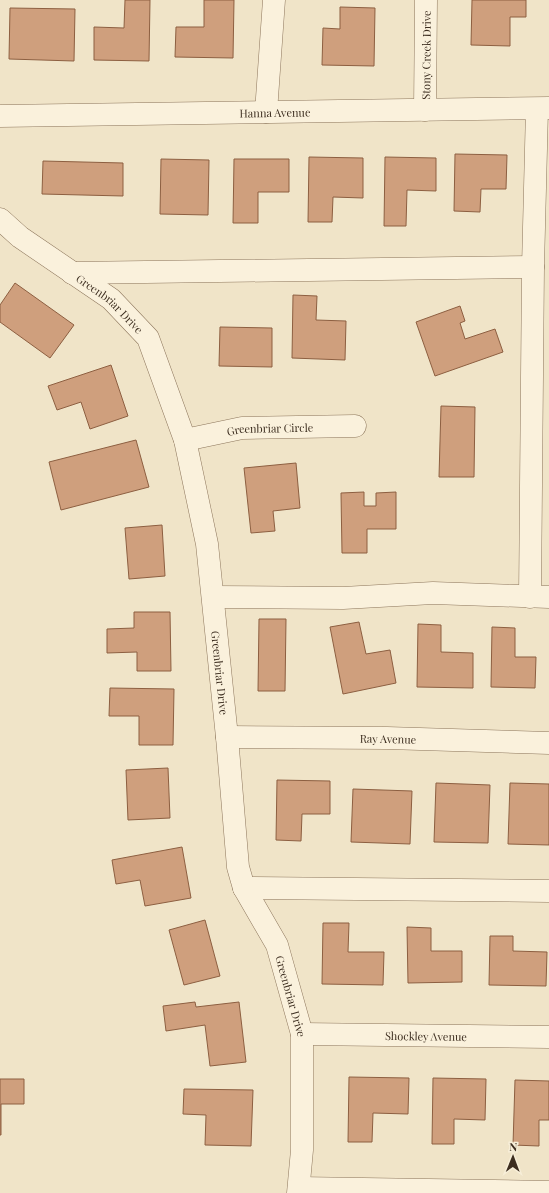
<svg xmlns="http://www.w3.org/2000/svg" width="549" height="1193" font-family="'Playfair Display',serif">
<rect width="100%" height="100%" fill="#f0e4c8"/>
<g fill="#cf9f7d" stroke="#8d5f41">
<path d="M 125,0 L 150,0 L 149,61 L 94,60 L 94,27 L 124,28 Z"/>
<path d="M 204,0 L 234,0 L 233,58 L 175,57 L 176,27 L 204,27 Z"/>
<path d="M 472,0 L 526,0 L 526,17 L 510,17 L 510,46 L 471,45 Z"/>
<path d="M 340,7 L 375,8 L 374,66 L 322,65 L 323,28 L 340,29 Z"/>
<path d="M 10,8 L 75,9 L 74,61 L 9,59 Z"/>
<path d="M 455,154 L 507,155 L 506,189 L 481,189 L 480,212 L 454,211 Z"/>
<path d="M 309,157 L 363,158 L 363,198 L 333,197 L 332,222 L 308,222 Z"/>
<path d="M 385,157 L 436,158 L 436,191 L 407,190 L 406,226 L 384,226 Z"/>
<path d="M 161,159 L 209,160 L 208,215 L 160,214 Z"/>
<path d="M 234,159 L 289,159 L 289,192 L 258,192 L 258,223 L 233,223 Z"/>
<path d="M 43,161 L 123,163 L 123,196 L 42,194 Z"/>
<path d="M 15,283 L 74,325 L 50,358 L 0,322 L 0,305 Z"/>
<path d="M 293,295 L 317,296 L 316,320 L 346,321 L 345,360 L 292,358 Z"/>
<path d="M 460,306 L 465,321 L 460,323 L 465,339 L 495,329 L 503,352 L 435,376 L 416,322 Z"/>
<path d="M 220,327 L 272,328 L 272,367 L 219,366 Z"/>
<path d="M 111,365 L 128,416 L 90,429 L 81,402 L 57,410 L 48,386 Z"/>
<path d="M 441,406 L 475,407 L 474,477 L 439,477 Z"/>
<path d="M 136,440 L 149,487 L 61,510 L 49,462 Z"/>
<path d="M 296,463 L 300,508 L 273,511 L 275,531 L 251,533 L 244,468 Z"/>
<path d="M 364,492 L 364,506 L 376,506 L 376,493 L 396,492 L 396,529 L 367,529 L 367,553 L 342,553 L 341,493 Z"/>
<path d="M 162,525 L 165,576 L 129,579 L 125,528 Z"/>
<path d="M 134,612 L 170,612 L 171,671 L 137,671 L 137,652 L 107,653 L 107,629 L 134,628 Z"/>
<path d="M 259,619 L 286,619 L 285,691 L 258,691 Z"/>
<path d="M 359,622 L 366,654 L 390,650 L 396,683 L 343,694 L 330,627 Z"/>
<path d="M 418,624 L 441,625 L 441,652 L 473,653 L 473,688 L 417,687 Z"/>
<path d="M 492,627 L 515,628 L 515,657 L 536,657 L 535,688 L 491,687 Z"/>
<path d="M 110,688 L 174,689 L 173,745 L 139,745 L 139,716 L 109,716 Z"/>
<path d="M 168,768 L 170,818 L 128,820 L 126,770 Z"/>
<path d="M 277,780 L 330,781 L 330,814 L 302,814 L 301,841 L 276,840 Z"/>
<path d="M 436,783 L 490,785 L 488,843 L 434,842 Z"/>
<path d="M 510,783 L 549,784 L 549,845 L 508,844 Z"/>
<path d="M 353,789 L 412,791 L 410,844 L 351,842 Z"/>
<path d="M 182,847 L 191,898 L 145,906 L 140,880 L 116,884 L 112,860 Z"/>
<path d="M 205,920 L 220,976 L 184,985 L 169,930 Z"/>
<path d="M 323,923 L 349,923 L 348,952 L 384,952 L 383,985 L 322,984 Z"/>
<path d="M 407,927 L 431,928 L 431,951 L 462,951 L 462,982 L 408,983 Z"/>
<path d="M 490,936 L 513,936 L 513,951 L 547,952 L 546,986 L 489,985 Z"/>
<path d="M 195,1002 L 196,1007 L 239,1002 L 246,1062 L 210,1066 L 205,1025 L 166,1031 L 163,1006 Z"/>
<path d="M 349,1077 L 409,1078 L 408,1114 L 373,1113 L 372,1142 L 348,1142 Z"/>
<path d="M 433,1078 L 486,1079 L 485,1120 L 454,1119 L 454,1144 L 432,1144 Z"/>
<path d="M 0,1079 L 24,1079 L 24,1104 L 1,1104 L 1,1135 L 0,1135 Z"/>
<path d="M 515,1080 L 549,1081 L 549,1120 L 539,1120 L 539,1146 L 513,1145 Z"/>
<path d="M 184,1089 L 253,1090 L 251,1146 L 205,1145 L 206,1115 L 183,1114 Z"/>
</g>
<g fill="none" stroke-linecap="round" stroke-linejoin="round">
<defs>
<g id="minor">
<path id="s1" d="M 425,110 L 426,0"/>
<path d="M 266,112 L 274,0"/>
<path id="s2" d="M 0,116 L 549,108"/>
<path id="s3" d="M 0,219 L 20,237 L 111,299 L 148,338 L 185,440 L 207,544 L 227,737 L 238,867 L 244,888 L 277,945 L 302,1034 L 302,1150 L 298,1193"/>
<path d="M 72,273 L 533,267"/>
<path id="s4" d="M 185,440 L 242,428 L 355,426"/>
<path d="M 213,597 L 343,598 L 433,593 L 549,597"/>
<path d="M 530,597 L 533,267 L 537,109"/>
<path id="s5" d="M 227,737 L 387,738 L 549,743"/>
<path d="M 244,888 L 549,891"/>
<path id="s6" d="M 302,1034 L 549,1037"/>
<path d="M 299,1188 L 549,1192"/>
</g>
</defs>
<use href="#minor" stroke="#8d765c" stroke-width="23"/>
<use href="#minor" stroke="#faf1dc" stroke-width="22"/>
</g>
<g text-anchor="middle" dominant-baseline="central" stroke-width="3.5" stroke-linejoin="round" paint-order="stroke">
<g font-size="11" fill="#3d2e20" stroke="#f7eed8">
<text stroke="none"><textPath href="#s1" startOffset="55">Stony Creek Drive</textPath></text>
<text stroke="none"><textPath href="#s2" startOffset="275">Hanna Avenue</textPath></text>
<text stroke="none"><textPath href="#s3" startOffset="139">Greenbriar Drive</textPath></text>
<text stroke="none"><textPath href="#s4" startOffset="86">Greenbriar Circle</textPath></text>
<text stroke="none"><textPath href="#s3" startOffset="535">Greenbriar Drive</textPath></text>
<text stroke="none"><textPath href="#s5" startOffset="161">Ray Avenue</textPath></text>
<text stroke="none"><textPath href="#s3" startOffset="871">Greenbriar Drive</textPath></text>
<text stroke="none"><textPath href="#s6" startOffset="124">Shockley Avenue</textPath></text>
</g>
</g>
<g transform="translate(513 1157) rotate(1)" stroke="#f7eed8" stroke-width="3" paint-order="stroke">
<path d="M0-3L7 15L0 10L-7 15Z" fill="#3d2e20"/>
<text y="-6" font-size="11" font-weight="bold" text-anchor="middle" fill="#3d2e20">N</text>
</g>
</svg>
